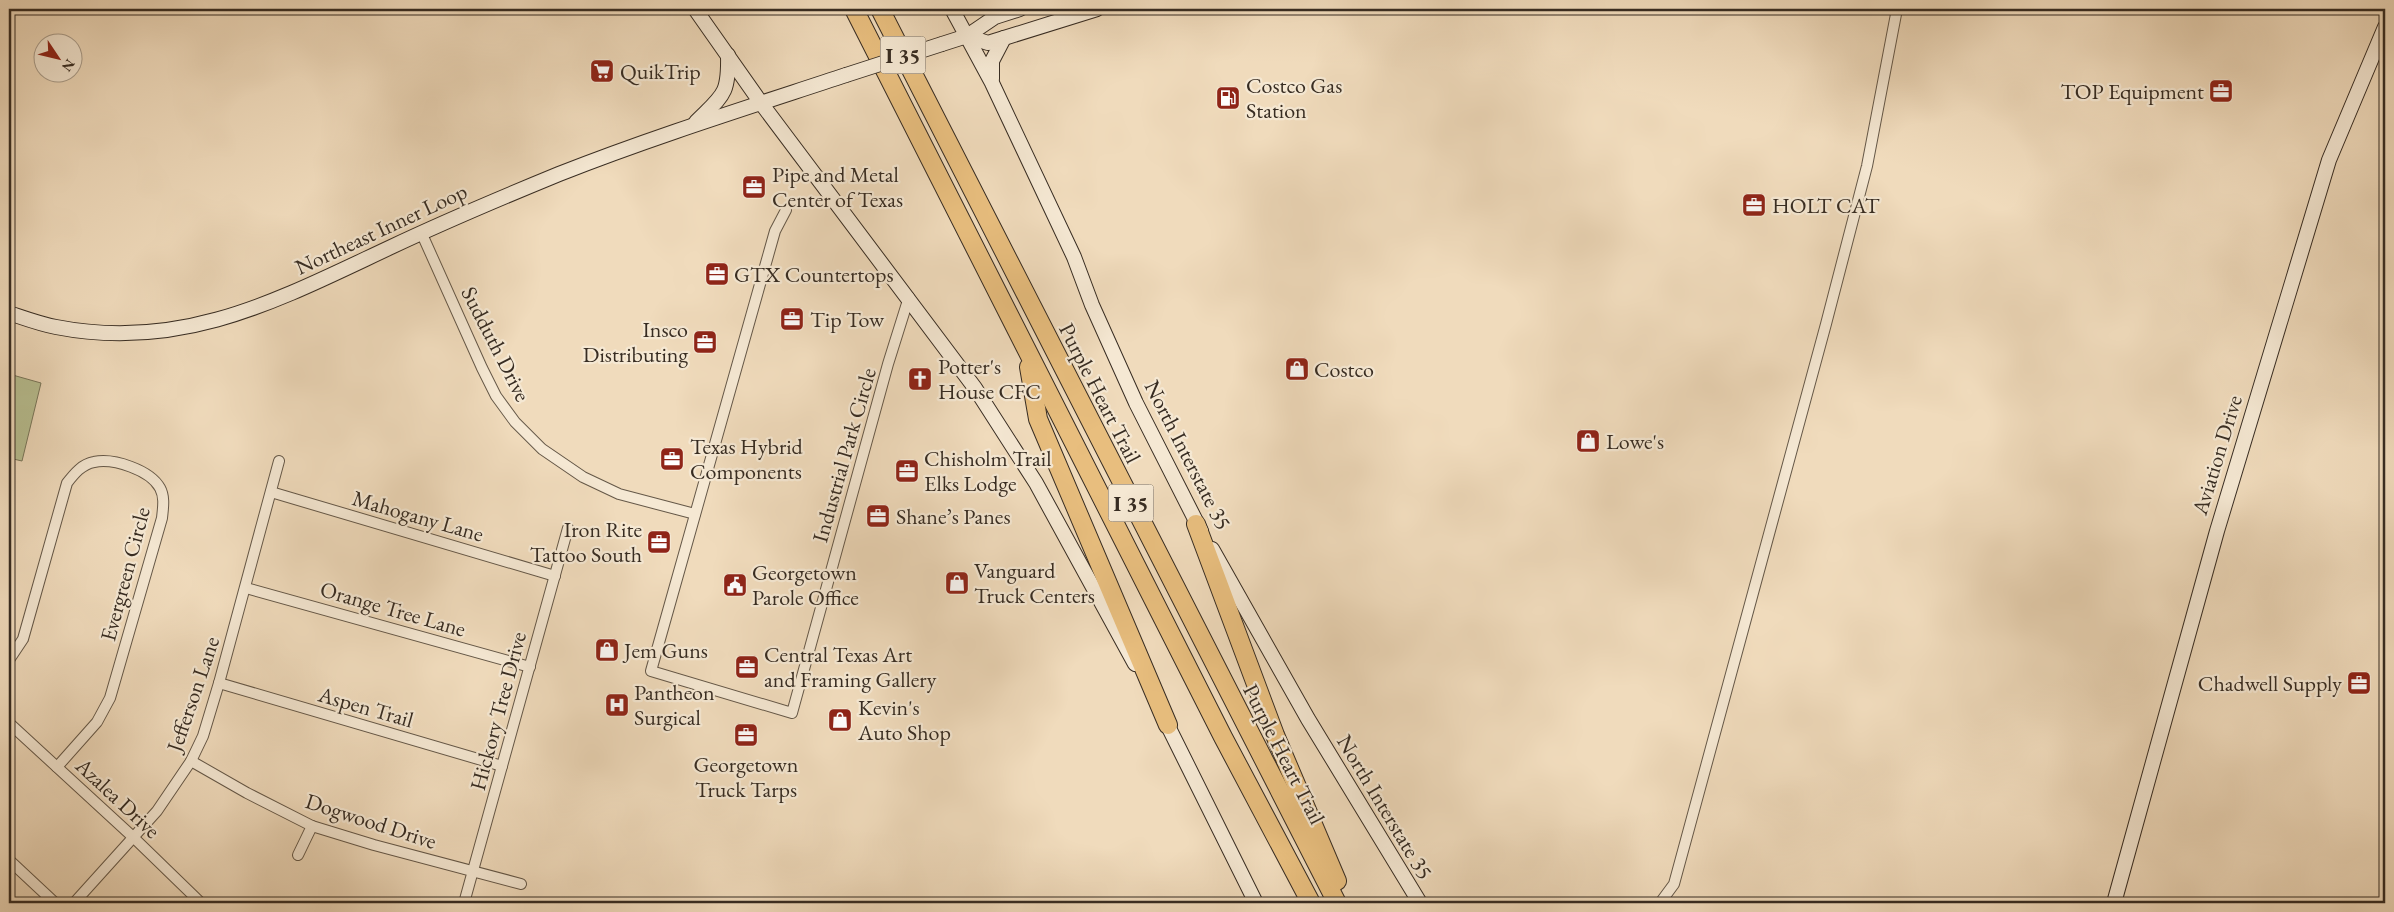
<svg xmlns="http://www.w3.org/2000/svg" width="2394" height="912" font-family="'EB Garamond',serif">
<rect width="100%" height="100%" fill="#f0dbbc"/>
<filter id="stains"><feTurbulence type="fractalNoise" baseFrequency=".004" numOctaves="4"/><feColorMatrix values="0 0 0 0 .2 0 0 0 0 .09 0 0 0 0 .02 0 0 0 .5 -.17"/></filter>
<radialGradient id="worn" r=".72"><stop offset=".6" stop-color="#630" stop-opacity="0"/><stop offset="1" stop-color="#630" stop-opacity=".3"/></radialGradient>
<path fill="#b8c092" stroke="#78765a" d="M 9,374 L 41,383 L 22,461 L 9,458 Z"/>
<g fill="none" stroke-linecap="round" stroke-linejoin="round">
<defs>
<g id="street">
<path d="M 786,210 L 775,231 L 651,671 L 792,713 L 888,364 L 909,297"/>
<path d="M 421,232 L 482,368 L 496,396 L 515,422 L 542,449 L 583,477 L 619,494 L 695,514"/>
<path d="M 271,492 L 555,576"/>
<path d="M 246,588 L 530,667"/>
<path d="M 9,660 L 23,639 L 67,483 C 74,474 82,464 94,462 C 114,458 150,470 160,488 C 165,497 163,508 162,518 L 110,698 L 97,722 L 57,767"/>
<path d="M 219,683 L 502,766"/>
<path d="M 9,723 L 133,837 L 201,903"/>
<path d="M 191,761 L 247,793 L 312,826 L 374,845 L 521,884"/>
<path d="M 298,855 L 312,826"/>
<path d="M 9,860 L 55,903"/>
<path d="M 74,903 L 157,811 L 191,761 L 203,736 L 219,683 L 279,461"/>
<path d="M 464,903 L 568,528"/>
<path d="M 1660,903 L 1674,884 L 1826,324 L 1867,166 L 1897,9"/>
</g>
<g id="secondary">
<path d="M 695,9 L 761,103 L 975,388 L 1036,483 L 1135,664"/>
<path d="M 952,9 L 992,83 L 1074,257 L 1092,305 L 1136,403 L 1201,531"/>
<path d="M 967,36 L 988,43 L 1097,9"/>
<path d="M 942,44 L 967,36 L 995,17 L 1020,9"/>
<path d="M 992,79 L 992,61 L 1004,38"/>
<path d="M 696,122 C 723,95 729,95 728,55"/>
<path d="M 9,313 C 24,318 40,324 56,327 C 183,352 280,299 391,247 C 446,221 503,197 559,174 C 653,137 749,107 846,75"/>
<path d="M 1212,549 L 1308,719 L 1420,903"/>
<path d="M 1163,716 L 1256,903"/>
<path d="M 2114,903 L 2217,531 L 2329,160 L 2385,27"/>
</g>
<g id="highway">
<path d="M 854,9 L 1223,737 L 1311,903"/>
<path d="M 880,9 L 1337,903"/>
<path d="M 1029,367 L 1038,419 L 1168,725"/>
<path d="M 1196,524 L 1275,735 L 1337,881"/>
</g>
</defs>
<use href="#street" stroke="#655848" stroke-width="12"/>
<use href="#secondary" stroke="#372c22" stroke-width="16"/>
<use href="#highway" stroke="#372c22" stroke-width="20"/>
<use href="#street" stroke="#f5e8d3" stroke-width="10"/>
<use href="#secondary" stroke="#f5e8d3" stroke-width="14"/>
<use href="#highway" stroke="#e8be7e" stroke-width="18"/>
<defs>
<path id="secondary-bridge" d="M 846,75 L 942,44"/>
</defs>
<use href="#secondary-bridge" stroke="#372c22" stroke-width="16" stroke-linecap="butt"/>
<use href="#secondary-bridge" stroke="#f5e8d3" stroke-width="14"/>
</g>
<defs>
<symbol id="supermarket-square" viewBox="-11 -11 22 22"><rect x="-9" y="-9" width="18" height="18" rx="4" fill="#8f2418" stroke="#f5e8d3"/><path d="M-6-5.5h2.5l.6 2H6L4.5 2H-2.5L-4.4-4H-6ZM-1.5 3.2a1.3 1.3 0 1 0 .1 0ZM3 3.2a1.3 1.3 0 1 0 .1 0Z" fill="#fff"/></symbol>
<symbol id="office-square" viewBox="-11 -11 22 22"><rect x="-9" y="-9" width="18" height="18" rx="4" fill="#8f2418" stroke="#f5e8d3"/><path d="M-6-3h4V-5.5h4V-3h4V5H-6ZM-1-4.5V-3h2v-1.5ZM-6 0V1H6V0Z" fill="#fff"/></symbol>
<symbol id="fuel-square" viewBox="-11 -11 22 22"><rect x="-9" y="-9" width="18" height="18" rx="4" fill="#8f2418" stroke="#f5e8d3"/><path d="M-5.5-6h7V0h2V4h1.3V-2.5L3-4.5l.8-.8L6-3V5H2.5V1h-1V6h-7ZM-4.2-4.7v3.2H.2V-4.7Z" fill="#fff"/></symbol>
<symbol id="shop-square" viewBox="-11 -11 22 22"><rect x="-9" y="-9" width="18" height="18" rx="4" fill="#8f2418" stroke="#f5e8d3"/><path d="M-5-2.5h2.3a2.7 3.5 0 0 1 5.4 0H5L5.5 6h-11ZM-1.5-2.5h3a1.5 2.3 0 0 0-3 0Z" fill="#fff"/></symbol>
<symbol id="church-square" viewBox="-11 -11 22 22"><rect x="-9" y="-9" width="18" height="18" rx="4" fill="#8f2418" stroke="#f5e8d3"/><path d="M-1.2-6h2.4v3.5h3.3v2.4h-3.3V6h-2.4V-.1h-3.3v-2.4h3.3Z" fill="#fff"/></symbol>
<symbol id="civic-square" viewBox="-11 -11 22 22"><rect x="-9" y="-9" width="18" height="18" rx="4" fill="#8f2418" stroke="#f5e8d3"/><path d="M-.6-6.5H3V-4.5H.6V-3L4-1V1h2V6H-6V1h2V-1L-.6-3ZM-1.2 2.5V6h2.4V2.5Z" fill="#fff"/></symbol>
<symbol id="hospital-square" viewBox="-11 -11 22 22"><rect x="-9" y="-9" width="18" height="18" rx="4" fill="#8f2418" stroke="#f5e8d3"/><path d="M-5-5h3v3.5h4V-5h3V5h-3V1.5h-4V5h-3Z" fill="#fff"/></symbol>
</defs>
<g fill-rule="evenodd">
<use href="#supermarket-square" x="588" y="57" width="28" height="28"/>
<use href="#office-square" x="2207" y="77" width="28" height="28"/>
<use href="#fuel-square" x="1214" y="84" width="28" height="28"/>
<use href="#office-square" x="740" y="173" width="28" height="28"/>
<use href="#office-square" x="1740" y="191" width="28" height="28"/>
<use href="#office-square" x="703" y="260" width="28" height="28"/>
<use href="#office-square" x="778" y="305" width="28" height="28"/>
<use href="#office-square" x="691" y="328" width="28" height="28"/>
<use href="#shop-square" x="1283" y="355" width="28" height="28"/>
<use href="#church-square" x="906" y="365" width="28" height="28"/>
<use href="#shop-square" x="1574" y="427" width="28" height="28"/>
<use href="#office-square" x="658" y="445" width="28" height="28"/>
<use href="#office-square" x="893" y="457" width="28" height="28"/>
<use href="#office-square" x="864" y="502" width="28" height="28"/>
<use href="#office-square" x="645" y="528" width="28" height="28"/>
<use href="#shop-square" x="943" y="569" width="28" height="28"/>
<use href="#civic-square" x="721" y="571" width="28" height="28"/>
<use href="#shop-square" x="593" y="636" width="28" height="28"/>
<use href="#office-square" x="733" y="653" width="28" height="28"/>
<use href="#office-square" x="2345" y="669" width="28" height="28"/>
<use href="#hospital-square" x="603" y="691" width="28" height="28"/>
<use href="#shop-square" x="826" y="706" width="28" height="28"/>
<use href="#office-square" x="732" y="721" width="28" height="28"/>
</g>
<g text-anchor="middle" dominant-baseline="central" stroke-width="4.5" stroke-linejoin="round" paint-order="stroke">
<g fill="#f5e8d3" stroke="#706457" stroke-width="1">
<rect x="880.5" y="36.5" width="45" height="37" rx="4"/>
<rect x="1108.5" y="484.5" width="45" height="37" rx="4"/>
</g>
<g font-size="21" font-weight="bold" fill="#372c22">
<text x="903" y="55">I 35</text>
<text x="1131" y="503">I 35</text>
</g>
<g font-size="22" fill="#372c22" stroke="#f5e8d3" text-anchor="start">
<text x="620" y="71">QuikTrip</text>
<text x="1246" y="85">Costco Gas<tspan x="1246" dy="25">Station</tspan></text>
<text x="2204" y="91" text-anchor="end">TOP Equipment</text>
<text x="772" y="174">Pipe and Metal<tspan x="772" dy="25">Center of Texas</tspan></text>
<text x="1772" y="205">HOLT CAT</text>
<text x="734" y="274">GTX Countertops</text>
<text x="810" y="319">Tip Tow</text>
<text x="688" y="329" text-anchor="end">Insco<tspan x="688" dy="25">Distributing</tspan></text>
<text x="938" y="366">Potter's<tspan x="938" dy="25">House CFC</tspan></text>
<text x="1314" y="369">Costco</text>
<text x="1606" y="441">Lowe's</text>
<text x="690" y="446">Texas Hybrid<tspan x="690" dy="25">Components</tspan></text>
<text x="924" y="458">Chisholm Trail<tspan x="924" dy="25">Elks Lodge</tspan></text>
<text x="896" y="516">Shane’s Panes</text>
<text x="642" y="529" text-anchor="end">Iron Rite<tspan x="642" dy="25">Tattoo South</tspan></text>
<text x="974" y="570">Vanguard<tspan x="974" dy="25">Truck Centers</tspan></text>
<text x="752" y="572">Georgetown<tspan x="752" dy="25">Parole Office</tspan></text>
<text x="624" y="650">Jem Guns</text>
<text x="764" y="654">Central Texas Art<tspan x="764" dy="25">and Framing Gallery</tspan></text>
<text x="2342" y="683" text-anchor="end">Chadwell Supply</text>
<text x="634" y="692">Pantheon<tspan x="634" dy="25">Surgical</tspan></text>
<text x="858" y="707">Kevin's<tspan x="858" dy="25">Auto Shop</tspan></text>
<text x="746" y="764" text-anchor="middle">Georgetown<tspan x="746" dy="25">Truck Tarps</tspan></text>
</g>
<g font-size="22" fill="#372c22" stroke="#f5e8d3">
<text transform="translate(381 229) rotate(-25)">Northeast Inner Loop</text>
<text transform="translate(496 344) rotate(63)">Sudduth Drive</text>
<text transform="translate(1100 393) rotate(63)">Purple Heart Trail</text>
<text transform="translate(844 455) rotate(-74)">Industrial Park Circle</text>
<text transform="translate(1188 455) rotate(63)">North Interstate 35</text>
<text transform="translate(2217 455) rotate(-73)">Aviation Drive</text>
<text transform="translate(418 516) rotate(16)">Mahogany Lane</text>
<text transform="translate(125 574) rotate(-75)">Evergreen Circle</text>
<text transform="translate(393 609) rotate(16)">Orange Tree Lane</text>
<text transform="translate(193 694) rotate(-71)">Jefferson Lane</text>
<text transform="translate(366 707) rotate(16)">Aspen Trail</text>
<text transform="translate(498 711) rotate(-75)">Hickory Tree Drive</text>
<text transform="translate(1284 754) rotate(63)">Purple Heart Trail</text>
<text transform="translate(118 798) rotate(43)">Azalea Drive</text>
<text transform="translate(1385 807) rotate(59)">North Interstate 35</text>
<text transform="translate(371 821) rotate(18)">Dogwood Drive</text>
</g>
</g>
<rect width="2394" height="912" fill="none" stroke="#f0dbbc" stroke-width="30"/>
<rect x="10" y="10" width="2374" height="892" fill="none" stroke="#372c22" stroke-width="2.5"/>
<rect x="15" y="15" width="2364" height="882" fill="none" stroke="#372c22"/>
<g transform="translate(58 58) rotate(125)"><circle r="24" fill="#f5e8d3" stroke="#a99d8c"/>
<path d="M0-4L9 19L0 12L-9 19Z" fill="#8f2418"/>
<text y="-8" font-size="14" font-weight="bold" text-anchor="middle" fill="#372c22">N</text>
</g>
<rect width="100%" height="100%" filter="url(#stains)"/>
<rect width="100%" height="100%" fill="url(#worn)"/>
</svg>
